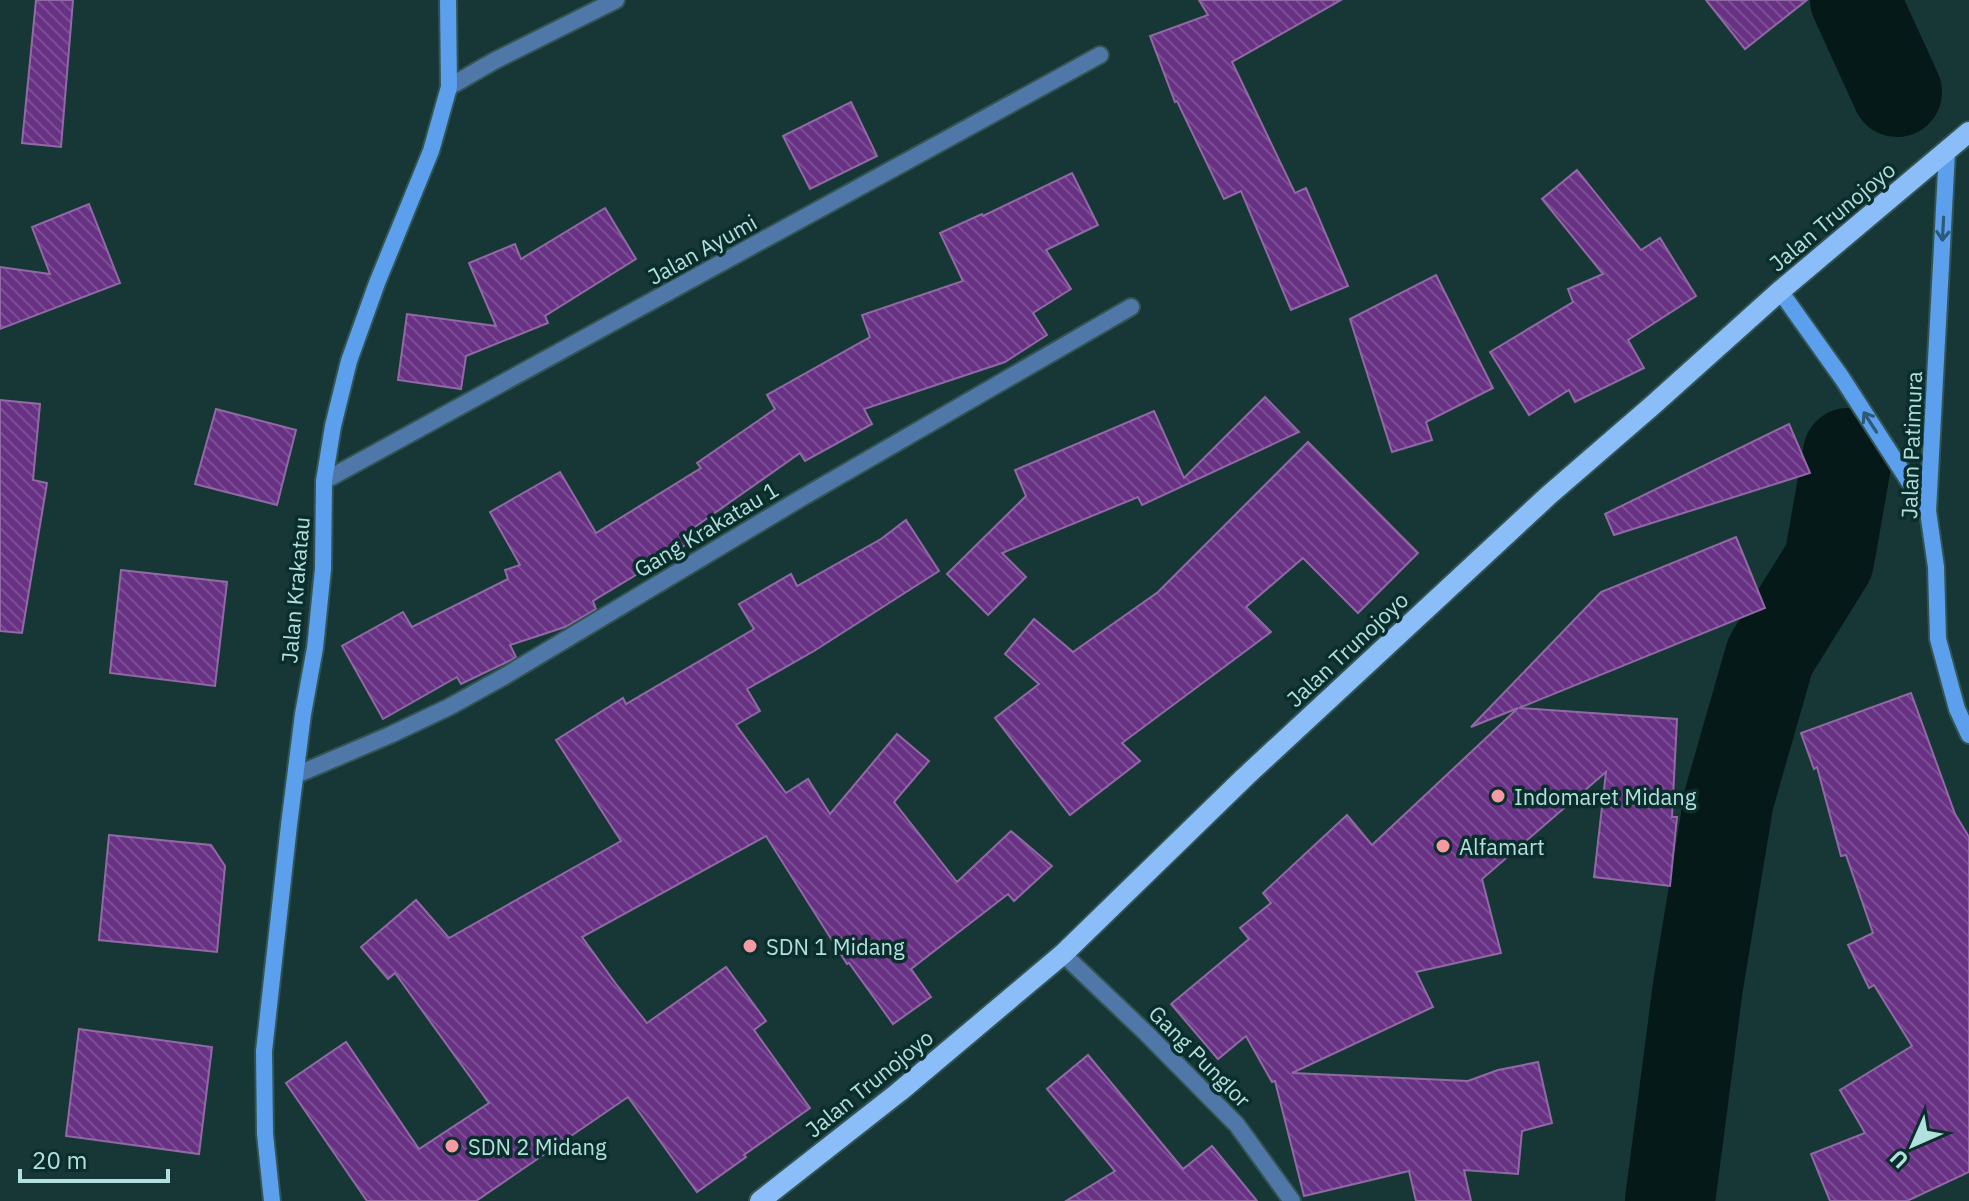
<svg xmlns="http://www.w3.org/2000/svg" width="1969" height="1201" font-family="'IBM Plex Sans',sans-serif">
<defs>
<pattern id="building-back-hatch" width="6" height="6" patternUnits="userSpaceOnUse" patternTransform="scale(2)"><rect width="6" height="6" fill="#683183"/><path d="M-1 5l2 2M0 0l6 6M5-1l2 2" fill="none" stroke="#7b4f94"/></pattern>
</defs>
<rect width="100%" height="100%" fill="#163736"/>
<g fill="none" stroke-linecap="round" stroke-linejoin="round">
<g stroke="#041918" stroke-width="90">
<path d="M 1855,0 L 1897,92"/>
<path d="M 1670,1201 L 1698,986 L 1729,799 L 1770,656 L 1829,561 L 1848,453"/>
</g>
</g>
<g fill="url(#building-back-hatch)" stroke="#916aa5" stroke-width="2">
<path d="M 36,0 L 73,0 L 61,147 L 22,143 Z"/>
<path d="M 1199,0 L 1341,0 L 1232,62 L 1295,193 L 1306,188 L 1348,286 L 1291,310 L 1241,191 L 1224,199 L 1177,101 L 1175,102 L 1150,36 L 1208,15 Z"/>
<path d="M 1706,0 L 1807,0 L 1745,49 Z"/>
<path d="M 851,102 L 877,156 L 810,189 L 783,136 Z"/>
<path d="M 1577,170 L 1641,250 L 1660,238 L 1696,296 L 1628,340 L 1644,368 L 1575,402 L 1569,390 L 1529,415 L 1490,352 L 1573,302 L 1568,289 L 1603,274 L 1542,199 Z"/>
<path d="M 1072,173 L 1098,225 L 1046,250 L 1071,289 L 1033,313 L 1047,335 L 1005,362 L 864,409 L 872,424 L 805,461 L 800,453 L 682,536 L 687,544 L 593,601 L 596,609 L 565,627 L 510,645 L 516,657 L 509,661 L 461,684 L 457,677 L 383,719 L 342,646 L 403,612 L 412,627 L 508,579 L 505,570 L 520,565 L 490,512 L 560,472 L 596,533 L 701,468 L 697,463 L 775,409 L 767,395 L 870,337 L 862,315 L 963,281 L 940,233 L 982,214 L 983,216 Z"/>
<path d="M 89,204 L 120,283 L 0,329 L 0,267 L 50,274 L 32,227 Z"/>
<path d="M 605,208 L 636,259 L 545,316 L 548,323 L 466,356 L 461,389 L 398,380 L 407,314 L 496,326 L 469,263 L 515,244 L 521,259 Z"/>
<path d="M 1436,275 L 1493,388 L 1426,422 L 1432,440 L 1392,452 L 1350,319 Z"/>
<path d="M 1265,397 L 1299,432 L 1142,505 L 1138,497 L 1002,553 L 1026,577 L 988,615 L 947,574 L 1026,496 L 1015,470 L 1154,411 L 1184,478 Z"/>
<path d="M 0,400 L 40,404 L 33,480 L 47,483 L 22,633 L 0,631 Z"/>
<path d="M 216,409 L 296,430 L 277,505 L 195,484 Z"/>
<path d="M 1789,424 L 1810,473 L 1614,535 L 1605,514 Z"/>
<path d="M 1308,442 L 1418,553 L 1358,613 L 1303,558 L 1246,607 L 1271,632 L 1122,743 L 1140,761 L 1070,815 L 995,718 L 1039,684 L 1005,654 L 1034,619 L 1073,652 L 1158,592 Z"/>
<path d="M 906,520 L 939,571 L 814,651 L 747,689 L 760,711 L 736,725 L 786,793 L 808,779 L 830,814 L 897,734 L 929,761 L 894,802 L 957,882 L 1011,831 L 1052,866 L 1014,901 L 1008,894 L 911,969 L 931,997 L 893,1024 L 849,963 L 847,964 L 766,836 L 582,937 L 616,984 L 647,1023 L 726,967 L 766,1021 L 754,1030 L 810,1108 L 744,1155 L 746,1157 L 697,1192 L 628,1097 L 476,1201 L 367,1201 L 286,1083 L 346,1042 L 419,1149 L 489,1103 L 395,973 L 388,979 L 361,947 L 416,900 L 449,938 L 621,841 L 556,740 L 623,698 L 626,704 L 754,629 L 739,604 L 791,574 L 797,586 L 881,539 Z"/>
<path d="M 1736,537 L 1765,608 L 1519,708 L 1677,719 L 1672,817 L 1677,817 L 1670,886 L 1594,877 L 1606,772 L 1482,879 L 1501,953 L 1416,972 L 1433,1007 L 1292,1073 L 1468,1081 L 1498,1070 L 1538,1062 L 1552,1123 L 1522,1131 L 1518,1174 L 1464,1170 L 1471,1201 L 1416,1201 L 1409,1171 L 1304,1196 L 1275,1081 L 1272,1082 L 1246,1036 L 1218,1059 L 1171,1004 L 1249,939 L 1240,928 L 1271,903 L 1263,893 L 1347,815 L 1372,845 L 1518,708 L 1471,727 L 1601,592 Z"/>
<path d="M 121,570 L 227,582 L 215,686 L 110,673 Z"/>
<path d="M 1911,693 L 1955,814 L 1969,837 L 1969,1172 L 1907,1201 L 1830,1201 L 1811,1154 L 1865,1133 L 1840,1090 L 1912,1046 L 1874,985 L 1869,988 L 1848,945 L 1873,933 L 1846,855 L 1841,856 L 1817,767 L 1814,769 L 1801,733 Z"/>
<path d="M 109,835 L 211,845 L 225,866 L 217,952 L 99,940 Z"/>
<path d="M 79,1029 L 212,1047 L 199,1154 L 66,1136 Z"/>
<path d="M 1088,1055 L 1183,1169 L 1212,1146 L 1257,1201 L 1066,1201 L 1115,1171 L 1047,1089 Z"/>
</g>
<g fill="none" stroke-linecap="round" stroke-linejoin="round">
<defs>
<path id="lane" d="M 449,87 L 494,61 L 616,0"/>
<g id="street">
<path d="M 324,481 L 1100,55"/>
<path d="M 296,775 L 390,735 L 449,707 L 505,676 L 798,500 L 1131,307"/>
<path d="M 1063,954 L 1146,1033 L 1237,1125 L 1292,1201"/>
</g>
<g id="secondary">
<path d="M 1947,152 L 1928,511 L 1936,567 L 1938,639 L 1957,709 L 1969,735"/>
<path d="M 1780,291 L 1842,378 L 1928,511"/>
<path d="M 272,1201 L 265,1134 L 264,1051 L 289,825 L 303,714 L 315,648 L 323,569 L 324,481 L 333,426 L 349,361 L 377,283 L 431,151 L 449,87 L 448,0"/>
</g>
<path id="primary" d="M 760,1201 L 899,1092 L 1063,954 L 1245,777 L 1549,495 L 1653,405 L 1780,291 L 1969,132"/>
</defs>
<use href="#lane" stroke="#325554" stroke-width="20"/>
<use href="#street" stroke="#325554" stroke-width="20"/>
<use href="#secondary" stroke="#325554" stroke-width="20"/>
<use href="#primary" stroke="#325554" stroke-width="24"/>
<use href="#lane" stroke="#4f78a9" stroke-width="16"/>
<use href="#street" stroke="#4f78a9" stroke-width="16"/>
<use href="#secondary" stroke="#5b9fed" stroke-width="16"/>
<use href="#primary" stroke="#8bbdf9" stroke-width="20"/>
</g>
<defs><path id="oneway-shaft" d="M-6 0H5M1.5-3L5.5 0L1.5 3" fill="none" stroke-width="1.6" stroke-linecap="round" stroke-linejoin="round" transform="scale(2)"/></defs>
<g stroke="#2b5b79">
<use href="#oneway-shaft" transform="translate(1943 229) rotate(93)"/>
<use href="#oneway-shaft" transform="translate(1870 422) rotate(-123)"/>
</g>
<g fill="#f49aa3" stroke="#0b2d2c" stroke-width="3">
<circle cx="1498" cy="796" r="8"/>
<circle cx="1443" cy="846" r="8"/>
<circle cx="750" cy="946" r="8"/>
<circle cx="452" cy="1146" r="8"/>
</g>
<g text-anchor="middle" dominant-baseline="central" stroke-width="7" stroke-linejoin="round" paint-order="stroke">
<g font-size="22" fill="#b1e0de" stroke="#0b2d2c">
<text transform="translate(1832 216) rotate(-40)">Jalan Trunojoyo</text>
<text transform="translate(702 249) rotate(-29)">Jalan Ayumi</text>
<text transform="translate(1911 445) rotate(-88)">Jalan Patimura</text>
<text transform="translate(706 529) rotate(-31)">Gang Krakatau 1</text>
<text transform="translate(295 590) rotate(-85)">Jalan Krakatau</text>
<text transform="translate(1347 649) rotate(-43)">Jalan Trunojoyo</text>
<text transform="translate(1200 1056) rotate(45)">Gang Punglor</text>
<text transform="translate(869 1083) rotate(-39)">Jalan Trunojoyo</text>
</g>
<g font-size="22" fill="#b1e0de" stroke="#0b2d2c" text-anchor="start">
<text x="1514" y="796">Indomaret Midang</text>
<text x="1459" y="846">Alfamart</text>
<text x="766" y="946">SDN 1 Midang</text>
<text x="468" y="1146">SDN 2 Midang</text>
</g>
</g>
<g transform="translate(1913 1145) rotate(225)" stroke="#0b2d2c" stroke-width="6" paint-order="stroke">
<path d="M0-6L14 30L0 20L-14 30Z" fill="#b1e0de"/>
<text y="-12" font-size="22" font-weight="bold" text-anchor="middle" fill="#b1e0de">U</text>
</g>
<path d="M20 1169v12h148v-12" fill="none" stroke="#b1e0de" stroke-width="4"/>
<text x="32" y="1169" font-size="24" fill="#b1e0de" stroke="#0b2d2c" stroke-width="6" paint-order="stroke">20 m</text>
</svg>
